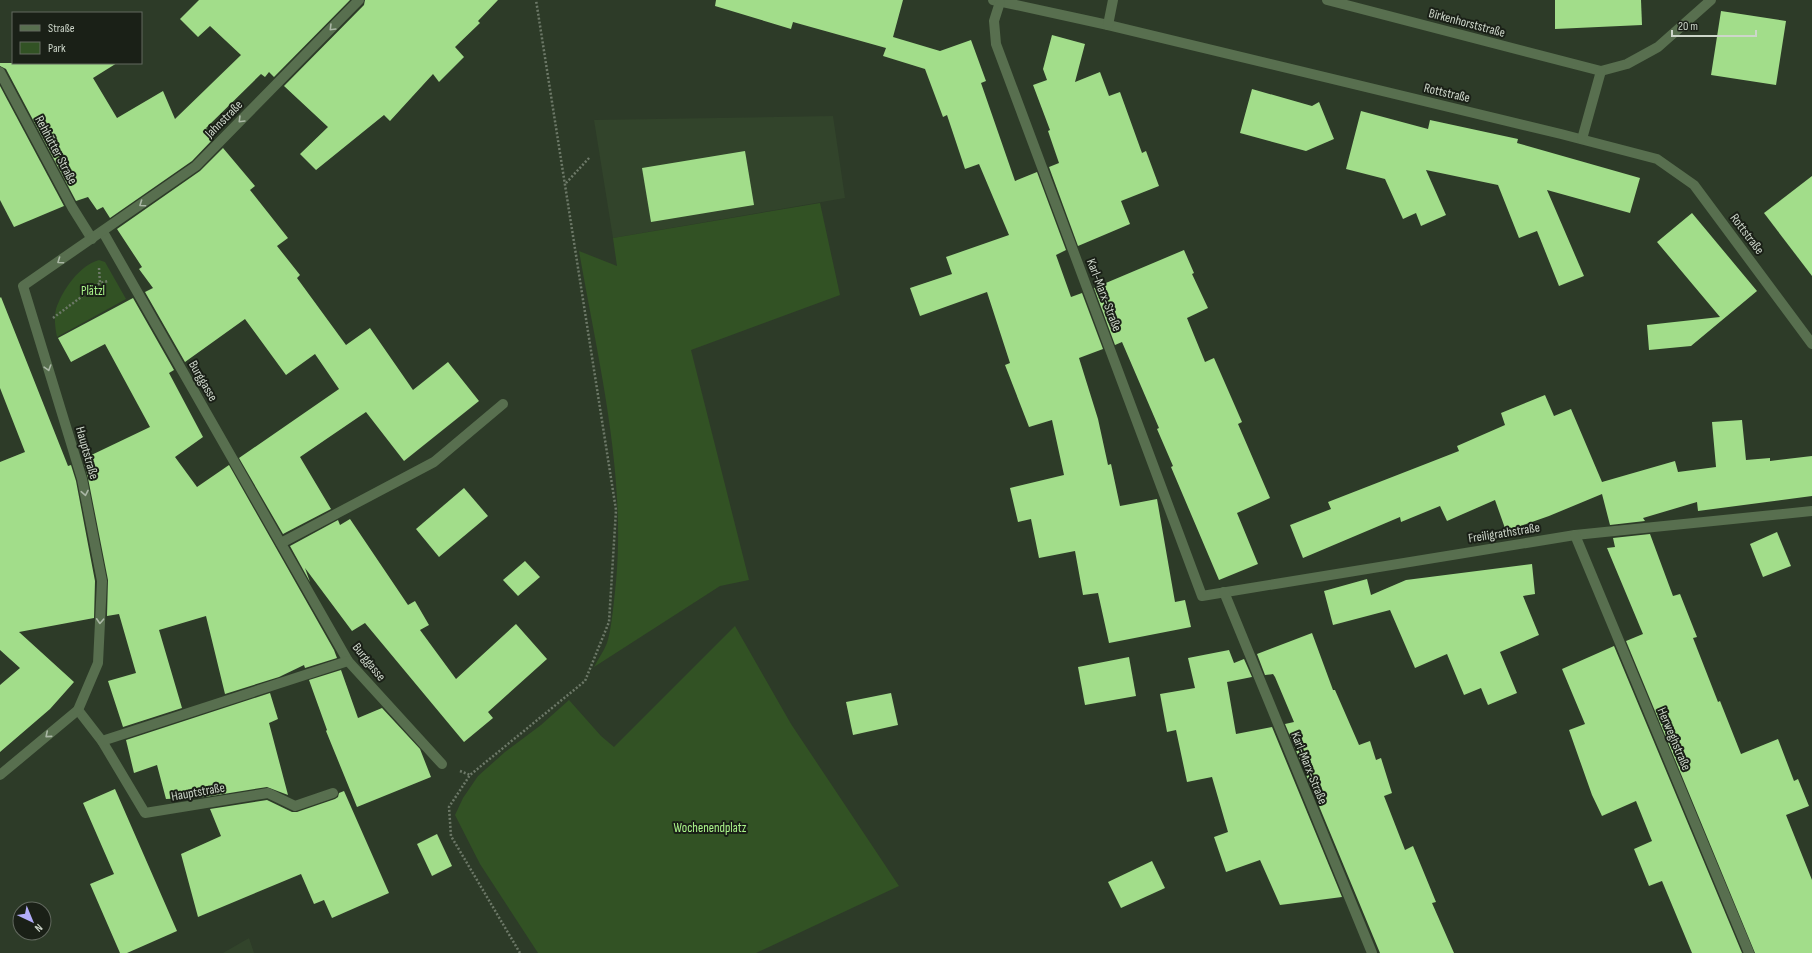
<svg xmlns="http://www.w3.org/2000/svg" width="1812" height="953" font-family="'Sofia Sans Condensed',sans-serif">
<rect width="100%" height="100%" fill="#2d3b28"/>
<g fill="#32442b">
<path d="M 833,116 L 845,198 L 613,238 L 594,120 Z"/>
<path d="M 249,938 L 254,953 L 223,953 Z"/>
</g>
<g fill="#325224">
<path d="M 820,203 L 840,295 L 691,350 L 749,580 L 720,586 L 594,667 C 598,659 604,651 607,643 C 612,628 614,599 616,582 C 626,471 598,360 579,251 L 617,266 L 613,238 Z"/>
<path d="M 99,260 L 105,262 L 126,299 L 57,337 C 55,327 54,318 56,309 C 62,290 80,265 99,260 Z"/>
<path d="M 735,626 L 791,724 L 899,886 L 756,953 L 538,953 L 480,864 L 455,815 L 463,798 L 478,776 L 505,752 L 541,725 L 569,700 L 601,736 L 614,747 Z"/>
</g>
<g fill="#a2dd8a">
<path d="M 199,0 L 350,0 L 274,77 L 269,72 L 265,77 L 261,74 L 206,128 L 214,138 L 192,161 L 110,218 L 103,207 L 97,210 L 88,197 L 76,201 L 6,69 L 0,66 L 0,63 L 117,63 L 93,78 L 117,118 L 163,91 L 175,119 L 241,55 L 210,26 L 198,37 L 180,19 Z"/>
<path d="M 365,0 L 498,0 L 478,21 L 480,23 L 455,47 L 464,57 L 439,82 L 433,74 L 390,121 L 384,115 L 316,170 L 300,154 L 328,127 L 284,86 L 364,5 Z"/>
<path d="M 716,0 L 903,0 L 893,37 L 940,51 L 971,40 L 986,81 L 981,83 L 1015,181 L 1037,172 L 1066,250 L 1056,255 L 1071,297 L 1082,293 L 1103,349 L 1079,358 L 1098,419 L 1108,465 L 1111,464 L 1120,506 L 1157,499 L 1175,602 L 1185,600 L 1191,627 L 1109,643 L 1098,593 L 1083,595 L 1075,551 L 1039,558 L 1031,519 L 1018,522 L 1010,488 L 1064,475 L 1052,420 L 1029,427 L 1005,365 L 1010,363 L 987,292 L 920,316 L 910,288 L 952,274 L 946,257 L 1009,235 L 979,164 L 965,169 L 947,115 L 943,117 L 925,69 L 883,56 L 886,48 L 793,22 L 791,29 L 715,6 Z"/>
<path d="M 1555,0 L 1641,0 L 1642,25 L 1555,29 Z"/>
<path d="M 1721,11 L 1786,21 L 1776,85 L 1711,75 Z"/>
<path d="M 1052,35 L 1085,44 L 1075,82 L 1100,72 L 1109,96 L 1120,92 L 1142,153 L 1146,151 L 1159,186 L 1121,201 L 1130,224 L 1078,246 L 1049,167 L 1059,163 L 1048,131 L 1050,130 L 1033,85 L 1047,80 L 1043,69 Z"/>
<path d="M 0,86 L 64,206 L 14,227 L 0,200 Z"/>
<path d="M 1252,89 L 1312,106 L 1319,102 L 1334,139 L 1306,151 L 1240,133 Z"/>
<path d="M 1361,111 L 1428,129 L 1430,120 L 1518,139 L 1517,143 L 1640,178 L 1630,213 L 1547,190 L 1584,276 L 1559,286 L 1537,231 L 1519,238 L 1498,185 L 1426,170 L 1446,215 L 1421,226 L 1416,213 L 1403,219 L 1385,179 L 1346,169 Z"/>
<path d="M 223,148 L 255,186 L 250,190 L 288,238 L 277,246 L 300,275 L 297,278 L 346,345 L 370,328 L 413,390 L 448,362 L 479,401 L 404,461 L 366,412 L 300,457 L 331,509 L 283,534 L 239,458 L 339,389 L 315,354 L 286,375 L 245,319 L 185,362 L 145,292 L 153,288 L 139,269 L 142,267 L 117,229 L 200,171 Z"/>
<path d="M 745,151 L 754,205 L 651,222 L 642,168 Z"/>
<path d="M 1812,176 L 1812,276 L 1764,213 Z"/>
<path d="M 1692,213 L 1757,291 L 1691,346 L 1649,350 L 1647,325 L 1720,317 L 1657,242 Z"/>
<path d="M 1184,250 L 1194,273 L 1192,274 L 1208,308 L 1187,318 L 1205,362 L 1214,358 L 1242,422 L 1238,424 L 1270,498 L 1237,513 L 1258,564 L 1219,580 L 1171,467 L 1173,466 L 1157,429 L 1159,428 L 1122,342 L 1115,345 L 1094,288 Z"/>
<path d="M 1,297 L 68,466 L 71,465 L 76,481 L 95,581 L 94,618 L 19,632 L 74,682 L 50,709 L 0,752 L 0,685 L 20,668 L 0,650 L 0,462 L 25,452 L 0,388 L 0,298 Z"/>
<path d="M 133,298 L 174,370 L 169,373 L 203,437 L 175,457 L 197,487 L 229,465 L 334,650 L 337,658 L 305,668 L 304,665 L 279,677 L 225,694 L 206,616 L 159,630 L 182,708 L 123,727 L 108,681 L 136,673 L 119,614 L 107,616 L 108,580 L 88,478 L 83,459 L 150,427 L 105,344 L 71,362 L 58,338 Z"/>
<path d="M 1545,395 L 1554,416 L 1571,409 L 1602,482 L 1675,461 L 1678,472 L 1716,467 L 1712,422 L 1742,420 L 1746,460 L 1770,458 L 1770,461 L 1812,456 L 1812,496 L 1698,511 L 1697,502 L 1643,518 L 1645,521 L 1610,525 L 1602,494 L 1549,516 L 1506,531 L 1495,500 L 1447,521 L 1440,506 L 1401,522 L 1400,517 L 1303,558 L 1290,525 L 1331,509 L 1328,502 L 1459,451 L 1457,446 L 1505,425 L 1501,413 Z"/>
<path d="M 464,488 L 488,516 L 439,557 L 416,529 Z"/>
<path d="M 350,519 L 408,605 L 415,601 L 429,625 L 420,630 L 456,679 L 516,624 L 547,659 L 488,712 L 493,718 L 464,742 L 365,623 L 352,631 L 305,568 L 310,582 L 290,546 L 338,520 L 340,525 Z"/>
<path d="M 1777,532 L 1791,566 L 1763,577 L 1750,544 Z"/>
<path d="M 1650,534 L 1673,596 L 1680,594 L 1697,637 L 1693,638 L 1718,702 L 1720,701 L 1741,754 L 1778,739 L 1794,781 L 1798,779 L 1809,806 L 1786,815 L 1812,880 L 1812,953 L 1755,953 L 1626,641 L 1643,634 L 1607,548 L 1615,547 L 1613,538 Z"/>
<path d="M 525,561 L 540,577 L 518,596 L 503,580 Z"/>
<path d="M 1532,564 L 1535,594 L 1523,596 L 1539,635 L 1500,652 L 1517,693 L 1488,705 L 1481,688 L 1464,695 L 1447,654 L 1415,668 L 1390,610 L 1333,625 L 1324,591 L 1367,579 L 1371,595 L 1406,580 Z"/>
<path d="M 1312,633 L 1333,690 L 1335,690 L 1359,745 L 1370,741 L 1376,760 L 1381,758 L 1392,793 L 1384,796 L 1405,850 L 1413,846 L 1436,902 L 1432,903 L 1454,953 L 1380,953 L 1285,724 L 1294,722 L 1275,677 L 1273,674 L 1265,675 L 1257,654 Z"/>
<path d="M 1614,646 L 1742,953 L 1692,953 L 1662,881 L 1649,886 L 1634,849 L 1652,841 L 1636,801 L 1602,816 L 1592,795 L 1569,730 L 1585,724 L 1562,669 Z"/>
<path d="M 1229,650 L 1234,663 L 1244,659 L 1252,677 L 1227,682 L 1236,734 L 1272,727 L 1342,897 L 1280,905 L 1260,860 L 1226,872 L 1214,837 L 1228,832 L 1212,777 L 1187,782 L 1176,730 L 1167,732 L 1160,694 L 1195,688 L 1188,658 Z"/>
<path d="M 1129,657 L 1136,696 L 1085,705 L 1078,667 Z"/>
<path d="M 341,670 L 358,718 L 382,708 L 420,749 L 431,777 L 357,807 L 326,731 L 327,730 L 309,680 Z"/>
<path d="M 270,693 L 278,719 L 269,723 L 288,795 L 267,787 L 205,797 L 166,799 L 157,765 L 134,773 L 126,740 Z"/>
<path d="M 891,693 L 898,725 L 853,735 L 846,702 Z"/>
<path d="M 115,789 L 177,931 L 127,953 L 120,953 L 90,884 L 114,874 L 83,803 Z"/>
<path d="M 344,791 L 389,893 L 332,918 L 324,900 L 314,904 L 301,874 L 198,917 L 181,854 L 221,836 L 210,809 L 267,800 L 292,812 L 297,812 L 335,799 L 338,797 L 339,793 Z"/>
<path d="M 437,834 L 452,866 L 432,876 L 417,844 Z"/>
<path d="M 1152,861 L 1165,888 L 1121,908 L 1108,882 Z"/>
</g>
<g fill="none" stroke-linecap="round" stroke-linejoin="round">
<g stroke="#6d7968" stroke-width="2.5" stroke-dasharray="2 2" stroke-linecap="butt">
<path d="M 566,183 L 590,157"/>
<path d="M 99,268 L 100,283"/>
<path d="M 53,318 L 100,283 L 108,281"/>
<path d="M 460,771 L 470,775"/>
<path d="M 520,953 L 451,836 L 449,807 L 470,775 L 585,681 L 609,622 L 616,510 L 536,0"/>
</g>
<g stroke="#586f4f" stroke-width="10">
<path d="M 993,0 L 1108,25 L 1561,134 L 1657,159 L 1694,185 L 1812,344"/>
<path d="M 1327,0 L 1601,71 L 1627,64 L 1658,47 L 1711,0"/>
<path d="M 1000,2 L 994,21 L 996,44 L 1202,596 L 1575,535 L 1812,511"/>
<path d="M 1108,25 L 1113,0"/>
<path d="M 0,72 L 72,207 L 92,239"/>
<path d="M 1582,139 L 1601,71"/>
<path d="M 103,232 L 348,661 L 442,764"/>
<path d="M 1575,535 L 1749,953"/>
<path d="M 281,543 L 434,462 L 503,404"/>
<path d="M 1224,592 L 1372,953"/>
<path d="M 78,710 L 102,741 L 145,813 L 268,793 L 295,806 L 333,793"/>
<path d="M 102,741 L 348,661"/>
<path d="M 0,775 L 78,710 L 98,663 L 102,581 L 82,479 L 23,286 L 196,166 L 359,0"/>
</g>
</g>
<defs><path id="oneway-chevron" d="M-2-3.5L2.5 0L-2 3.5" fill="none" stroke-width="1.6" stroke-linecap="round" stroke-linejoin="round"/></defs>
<g stroke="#aab7a5">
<use href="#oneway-chevron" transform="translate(332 28) rotate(135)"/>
<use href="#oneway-chevron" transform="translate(241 120) rotate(135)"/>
<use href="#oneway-chevron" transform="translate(142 204) rotate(145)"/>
<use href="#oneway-chevron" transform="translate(60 261) rotate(145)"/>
<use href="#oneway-chevron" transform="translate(48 368) rotate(73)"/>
<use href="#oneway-chevron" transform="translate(85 493) rotate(79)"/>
<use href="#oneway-chevron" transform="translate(100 621) rotate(93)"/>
<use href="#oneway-chevron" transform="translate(48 735) rotate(140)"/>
</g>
<g text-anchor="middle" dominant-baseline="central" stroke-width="4" stroke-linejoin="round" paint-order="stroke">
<g font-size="13" fill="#cdd6ca" stroke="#1a2017">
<text transform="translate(1467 23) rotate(15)">Birkenhorststraße</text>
<text transform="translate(1447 93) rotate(13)">Rottstraße</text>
<text transform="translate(224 119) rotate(-45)">Jahnstraße</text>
<text transform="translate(56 150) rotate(62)">Rehhütter Straße</text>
<text transform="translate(1747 234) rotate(53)">Rottstraße</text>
<text transform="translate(1104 295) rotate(69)">Karl-Marx-Straße</text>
<text transform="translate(203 381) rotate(60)">Burggasse</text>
<text transform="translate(87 453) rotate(74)">Hauptstraße</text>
<text transform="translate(1504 533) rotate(-9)">Freiligrathstraße</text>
<text transform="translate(369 662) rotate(51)">Burggasse</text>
<text transform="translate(1674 739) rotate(67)">Herweghstraße</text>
<text transform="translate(1309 768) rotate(68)">Karl-Marx-Straße</text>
<text transform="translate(198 792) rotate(-10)">Hauptstraße</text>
</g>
<g font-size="13" fill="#abf58b" stroke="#1a2017">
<text x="93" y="291">Plätzl</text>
<text x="710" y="828">Wochenendplatz</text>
</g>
</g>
<rect x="12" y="12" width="130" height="52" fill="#1a2017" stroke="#62695f"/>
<rect x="20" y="25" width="20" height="6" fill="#586f4f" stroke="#62695f"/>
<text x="48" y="32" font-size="12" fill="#cdd6ca">Straße</text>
<rect x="20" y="42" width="20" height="12" fill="#325224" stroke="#62695f"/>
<text x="48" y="52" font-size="12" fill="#cdd6ca">Park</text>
<g transform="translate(32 921) rotate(136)"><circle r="19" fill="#1a2017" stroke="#62695f"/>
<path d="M0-3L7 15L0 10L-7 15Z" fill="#b2adf9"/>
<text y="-6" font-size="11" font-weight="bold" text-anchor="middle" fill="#cdd6ca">N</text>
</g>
<path d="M1672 30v6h84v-6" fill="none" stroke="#cdd6ca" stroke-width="2"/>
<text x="1678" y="30" font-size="12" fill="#cdd6ca" stroke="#1a2017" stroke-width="3" paint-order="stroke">20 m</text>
</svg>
